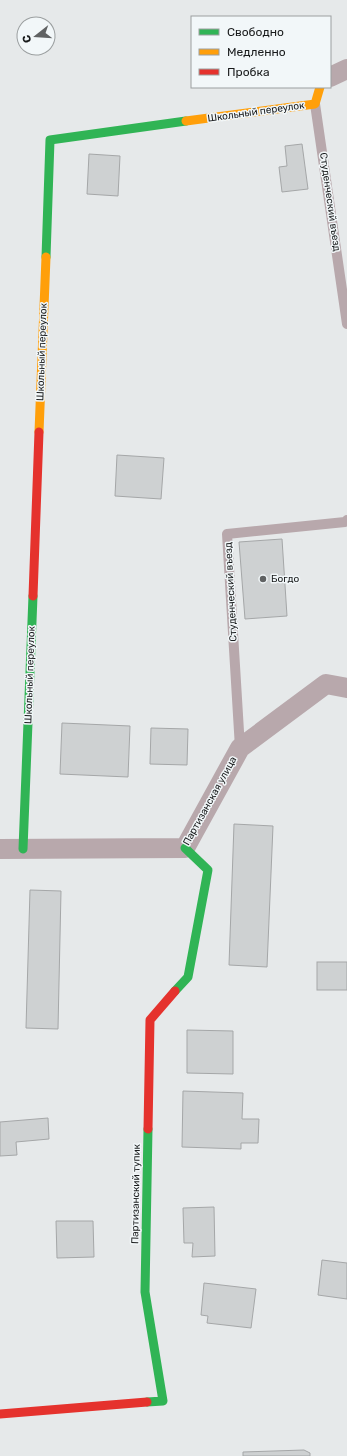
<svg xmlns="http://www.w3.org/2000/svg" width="347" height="1456" font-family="Rubik,sans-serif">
<rect width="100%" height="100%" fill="#e6e9ea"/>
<g fill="#ced1d2" stroke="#a5a7a8">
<path d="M 302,144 L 308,189 L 282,192 L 279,167 L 287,166 L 285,146 Z"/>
<path d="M 89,154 L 120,156 L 118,196 L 87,194 Z"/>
<path d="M 117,455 L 164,458 L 161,499 L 115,496 Z"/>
<path d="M 282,539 L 287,616 L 245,619 L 239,542 Z"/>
<path d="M 62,723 L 130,726 L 128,777 L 60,774 Z"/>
<path d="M 151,728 L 188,729 L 187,765 L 150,764 Z"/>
<path d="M 234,824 L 273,826 L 267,967 L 229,965 Z"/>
<path d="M 30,890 L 61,891 L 58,1029 L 26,1028 Z"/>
<rect x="317" y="962" width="30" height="28"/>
<path d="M 187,1030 L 233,1031 L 233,1074 L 187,1073 Z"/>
<path d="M 183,1091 L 243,1093 L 242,1119 L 259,1119 L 258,1143 L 241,1143 L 241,1149 L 182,1147 Z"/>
<path d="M 48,1118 L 49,1139 L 16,1142 L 17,1155 L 0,1156 L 0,1122 Z"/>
<path d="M 214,1207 L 215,1256 L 192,1257 L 193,1243 L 184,1243 L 183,1208 Z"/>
<path d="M 56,1221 L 93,1221 L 94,1257 L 57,1258 Z"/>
<path d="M 322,1260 L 347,1263 L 347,1299 L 318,1295 Z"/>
<path d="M 204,1283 L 256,1289 L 251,1328 L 207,1323 L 208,1316 L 201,1315 Z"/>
<path d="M 304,1450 L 310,1453 L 310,1456 L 243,1456 L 243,1452 Z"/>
</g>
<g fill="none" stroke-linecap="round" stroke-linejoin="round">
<g stroke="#b8a8ac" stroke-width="10">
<path d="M 315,104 L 347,324"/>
<path d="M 240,748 L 227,534 L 345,522 L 347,520"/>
</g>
<g stroke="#b8a8ac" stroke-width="20">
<path d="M 330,77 L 347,69"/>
<path d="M 0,849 L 185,848 L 240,748 L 326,684 L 347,688"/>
</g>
<g stroke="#30b455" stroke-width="9">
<path d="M 46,257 L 50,140 L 186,121"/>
<path d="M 23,849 L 33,596"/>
<path d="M 175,991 L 188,977 L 208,870 L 185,848"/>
<path d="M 147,1402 L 163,1401 L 145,1292 L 148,1129"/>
</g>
<g stroke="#ff9f0a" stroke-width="9">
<path d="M 186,121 L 315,104 L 320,87"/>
<path d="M 39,432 L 46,257"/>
</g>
<g stroke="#e5322d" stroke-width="9">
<path d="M 33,596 L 39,432"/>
<path d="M 148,1129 L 150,1020 L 175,991"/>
<path d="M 0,1414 L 147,1402"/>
</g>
</g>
<circle fill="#606263" stroke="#f2f7f9" stroke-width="1.5" cx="263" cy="579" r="4"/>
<g text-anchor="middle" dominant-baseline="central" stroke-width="3" stroke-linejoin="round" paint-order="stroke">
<g font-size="10" fill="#181a1b" stroke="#f2f7f9">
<text transform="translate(256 112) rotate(-8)">Школьный переулок</text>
<text transform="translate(330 202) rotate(82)">Студенческий въезд</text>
<text transform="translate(42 352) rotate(-88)">Школьный переулок</text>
<text transform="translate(231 592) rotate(-93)">Студенческий въезд</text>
<text transform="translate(30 675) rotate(-88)">Школьный переулок</text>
<text transform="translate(210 801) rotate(-61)">Партизанская улица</text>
<text transform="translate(136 1194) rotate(-89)">Партизанский тупик</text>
</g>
<g font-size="10" fill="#181a1b" stroke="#f2f7f9" text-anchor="start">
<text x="271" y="579">Богдо</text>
</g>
</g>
<rect x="191" y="16" width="140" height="72" fill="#f2f7f9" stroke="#9b9fa0"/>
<rect x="199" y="29" width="20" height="6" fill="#30b455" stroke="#9b9fa0"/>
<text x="227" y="36" font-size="12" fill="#181a1b">Свободно</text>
<rect x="199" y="49" width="20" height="6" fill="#ff9f0a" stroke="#9b9fa0"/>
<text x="227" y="56" font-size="12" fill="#181a1b">Медленно</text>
<rect x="199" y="69" width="20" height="6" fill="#e5322d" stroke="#9b9fa0"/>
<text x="227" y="76" font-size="12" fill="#181a1b">Пробка</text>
<g transform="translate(36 36) rotate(253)"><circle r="19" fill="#f2f7f9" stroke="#9b9fa0"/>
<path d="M0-3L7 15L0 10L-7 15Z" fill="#606263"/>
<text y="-6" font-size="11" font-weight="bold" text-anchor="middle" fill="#181a1b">С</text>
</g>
</svg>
